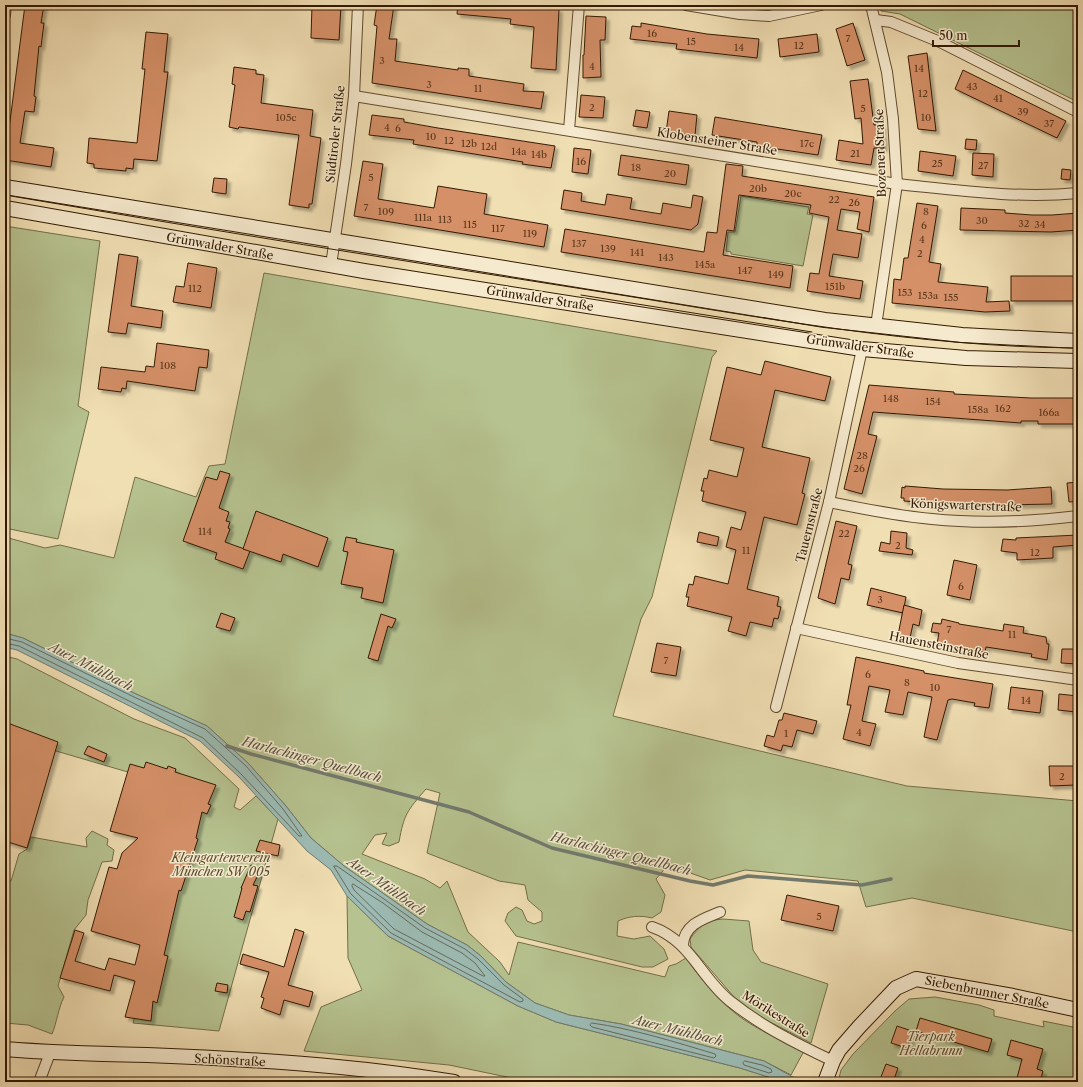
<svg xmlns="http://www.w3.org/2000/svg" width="1083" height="1087" font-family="'Libre Caslon Text',serif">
<defs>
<filter id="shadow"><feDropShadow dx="3.5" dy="3.5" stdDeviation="1" flood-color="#0004"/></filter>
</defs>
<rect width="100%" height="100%" fill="#f1dfb4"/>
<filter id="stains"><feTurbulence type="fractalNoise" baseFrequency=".005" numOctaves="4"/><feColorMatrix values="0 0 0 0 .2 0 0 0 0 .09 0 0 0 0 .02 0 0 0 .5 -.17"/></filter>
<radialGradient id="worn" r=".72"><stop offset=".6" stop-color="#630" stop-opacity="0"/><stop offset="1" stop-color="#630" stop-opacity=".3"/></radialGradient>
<g fill="#b6c390" stroke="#746e49">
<path d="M 718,5 L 792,5 C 764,12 746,10 718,5 Z"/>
<path d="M 880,5 L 1078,5 L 1078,102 L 900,14 L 881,11 Z"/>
<path d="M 741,196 L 809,207 L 807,214 L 813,215 L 803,266 L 731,254 L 731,252 L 726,251 L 728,232 L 735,232 Z"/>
<path d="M 5,226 L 100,241 L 78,406 L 89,412 L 58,539 L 5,528 Z"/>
<path d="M 264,273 L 717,351 L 712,357 L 652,597 L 641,619 L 613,716 L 907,786 L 1078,801 L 1078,932 L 912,898 L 866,907 L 858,881 L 745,870 L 710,880 L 668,865 L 656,879 L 665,895 L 661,912 L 652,918 C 640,915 629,916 618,921 L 617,936 L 634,939 L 650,936 L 664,949 L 668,959 L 653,967 L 642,967 L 516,936 L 505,921 L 508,913 L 516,907 L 522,910 L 527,921 L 534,924 L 542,921 L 542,912 L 528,900 L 525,885 L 499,881 L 427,853 L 440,793 L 426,789 C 407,811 404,814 399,842 L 389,846 L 382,844 L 387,833 L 375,835 L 362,854 L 425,879 L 440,888 L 447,881 L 468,932 L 500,962 L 509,975 L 518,942 L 665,977 L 669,966 L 676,964 L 686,958 C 702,981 720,1003 743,1019 C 762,1032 783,1041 804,1051 L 791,1075 L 764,1061 L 621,1024 L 569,1015 L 535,1003 L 506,982 L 481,956 L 467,945 L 427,924 L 344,866 L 311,838 L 286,806 L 248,763 L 207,726 L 136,694 L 23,638 L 5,633 L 5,537 L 45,548 L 60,545 L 114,558 L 135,477 L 196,497 L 209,466 L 225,464 Z"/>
<path d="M 5,656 L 17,659 L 134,719 L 185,738 L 239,789 L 234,807 L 240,810 L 256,796 L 278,819 L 219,1031 L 133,1023 L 196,792 L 5,736 Z"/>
<path d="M 92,831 L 108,839 L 107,845 L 114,850 L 112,861 L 102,862 L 88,900 L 86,915 L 74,930 L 58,986 L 64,997 C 58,1009 57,1022 52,1034 L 28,1025 L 5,1023 L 5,883 L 11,881 L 19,854 L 27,849 L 31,837 L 87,847 L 86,838 Z"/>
<path d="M 347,896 L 388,936 L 518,1006 L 556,1022 L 740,1068 L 784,1082 L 531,1082 L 449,1065 L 304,1051 L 321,1007 L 362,990 L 348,958 Z"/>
<path d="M 723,919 L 749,921 L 753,950 L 761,962 L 828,984 L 811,1043 L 760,1017 L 734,997 L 691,947 L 690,939 C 699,926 707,920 723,919 Z"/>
<path d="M 935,997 L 979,1005 L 994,1010 L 994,1016 L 1044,1027 L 1043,1021 L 1078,1028 L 1078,1082 L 838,1082 L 841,1070 L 853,1054 L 895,1011 L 909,999 Z"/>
</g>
<path fill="#9cbbb4" stroke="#727a6d" d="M 5,633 L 23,638 L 136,694 L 207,726 L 248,763 L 286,806 L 311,838 L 344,866 L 427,924 L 467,945 L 481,956 L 506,982 L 535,1003 L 569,1015 L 621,1024 L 764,1061 L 802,1082 L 784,1082 L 740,1068 L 556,1022 L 518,1006 L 388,936 L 347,896 L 331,870 L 307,851 L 239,777 L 200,741 L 17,650 L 5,647 Z"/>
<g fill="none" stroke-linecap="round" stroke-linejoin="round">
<g stroke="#676a5b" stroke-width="1">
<path d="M 5,638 L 22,642 L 134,697 L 205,729 L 246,766 L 283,809 L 302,836 L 299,836 L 241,774 L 203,738 L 19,646 L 5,643"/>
<path d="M 334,866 L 337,866 L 425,928 L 465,949 L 478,959 L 504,985 L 523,999 L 523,1001 L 520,1002 L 391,933 L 351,894 Z"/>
<path d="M 353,884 L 383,903 L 422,932 L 462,953 L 475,963 L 485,976 L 483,976 L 394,929 L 354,890 L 352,886 Z"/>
<path d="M 592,1023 C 634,1029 675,1042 715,1054 L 716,1056 L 714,1058 L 592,1027 L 590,1025 Z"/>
<path d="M 745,1061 L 762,1065 L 771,1069 L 772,1072 L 769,1073 L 744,1065 L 743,1063 Z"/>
</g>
<path stroke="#727a6d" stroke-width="3.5" d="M 227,746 L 251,754 L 469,812 L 552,848 L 690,881 L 713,885 L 748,876 L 862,885 L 891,879"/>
</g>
<g fill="#d59067" stroke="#321902" filter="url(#shadow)">
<path d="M 25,5 L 44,5 L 41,23 L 44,23 L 41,47 L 39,46 L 34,96 L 36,97 L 34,112 L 25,111 L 20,143 L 54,148 L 51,167 L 5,160 Z"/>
<path d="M 312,5 L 341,5 L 339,40 L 311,38 Z"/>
<path d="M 377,5 L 394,5 L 389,39 L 397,39 L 395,61 L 458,70 L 458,68 L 469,69 L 469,76 L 524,84 L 523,91 L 544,92 L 541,109 L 372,83 L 377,26 L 374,25 Z"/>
<path d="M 458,5 L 536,5 L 559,9 L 556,70 L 531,68 L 534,27 L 510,24 L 511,19 L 457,14 Z"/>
<path d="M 586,16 L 606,17 L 605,40 L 600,40 L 601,77 L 583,78 L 583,55 L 584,55 Z"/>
<path d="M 641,23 L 707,34 L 759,39 L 757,58 L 676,49 L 677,44 L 630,39 L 632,26 L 641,27 Z"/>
<path d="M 853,23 L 865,60 L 847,66 L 836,29 Z"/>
<path d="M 146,32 L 168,34 L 164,72 L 168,72 L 157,161 L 134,159 L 133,169 L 126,168 L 126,171 L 94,168 L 94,164 L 87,163 L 89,138 L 137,143 L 145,69 L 142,69 Z"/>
<path d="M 817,34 L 819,52 L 780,57 L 778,39 Z"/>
<path d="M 927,53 L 930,80 L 936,131 L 918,129 L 908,56 Z"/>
<path d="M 234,67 L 256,70 L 256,74 L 264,75 L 261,103 L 313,110 L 310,136 L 321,138 L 312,204 L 309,204 L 309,208 L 289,205 L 299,135 L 239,127 L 238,129 L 229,127 L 235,85 L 232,84 Z"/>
<path d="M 963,70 L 1066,121 L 1057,138 L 955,89 Z"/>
<path d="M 868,79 L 874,125 L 882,125 L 884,148 L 874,148 L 871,165 L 836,160 L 839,140 L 863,144 L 861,118 L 855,119 L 850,81 Z"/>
<path d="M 581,95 L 605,97 L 603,118 L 579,117 Z"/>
<path d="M 636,110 L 650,112 L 647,128 L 633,126 Z"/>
<path d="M 669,111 L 697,115 L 695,135 L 666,132 Z"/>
<path d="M 372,115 L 404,119 L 404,122 L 438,128 L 555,146 L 551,168 L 522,164 L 523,162 L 413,144 L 414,140 L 369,135 Z"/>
<path d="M 715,117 L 822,135 L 818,155 L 757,146 L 757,142 L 712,135 Z"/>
<path d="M 966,139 L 977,140 L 976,150 L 965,149 Z"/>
<path d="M 574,148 L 591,150 L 588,174 L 572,172 Z"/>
<path d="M 920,151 L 956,156 L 953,176 L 918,171 Z"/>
<path d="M 973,153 L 994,154 L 993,177 L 972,175 Z"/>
<path d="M 621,155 L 689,165 L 686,185 L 618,175 Z"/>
<path d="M 363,161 L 383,164 L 378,199 L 434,208 L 438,186 L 487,194 L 484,214 L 548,225 L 544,247 L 354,216 Z"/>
<path d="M 726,164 L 743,166 L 742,176 L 874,197 L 869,232 L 857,229 L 860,212 L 841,209 L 837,230 L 862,234 L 858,258 L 833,254 L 829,276 L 863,281 L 860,299 L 807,291 L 810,273 L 819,274 L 829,217 L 809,213 L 811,205 L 739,195 L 734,231 L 727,230 L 723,255 L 793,266 L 790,288 L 561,252 L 565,229 L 704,252 L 707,232 L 717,233 Z"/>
<path d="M 1062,169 L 1071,170 L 1070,180 L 1061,179 Z"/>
<path d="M 214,178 L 227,179 L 226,194 L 212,192 Z"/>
<path d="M 564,190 L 582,193 L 581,201 L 605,205 L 607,194 L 632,198 L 630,209 L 661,214 L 663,203 L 691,208 L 693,195 L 703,197 L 698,224 L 691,230 L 561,209 Z"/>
<path d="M 917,203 L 938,206 L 929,262 L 941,264 L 938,282 L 988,287 L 986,302 L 1009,301 L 1010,311 L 985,312 L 892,303 L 894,279 L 901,280 L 904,258 L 908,258 Z"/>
<path d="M 961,208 L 1005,210 L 1005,213 L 1032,215 L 1052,215 L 1078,213 L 1078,230 L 1051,232 L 960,230 Z"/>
<path d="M 119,254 L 138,257 L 131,306 L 163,311 L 161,328 L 128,323 L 126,334 L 108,332 Z"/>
<path d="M 188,263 L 217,268 L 211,308 L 173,302 L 176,286 L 184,287 Z"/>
<rect x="1011" y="276" width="67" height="25"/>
<path d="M 157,343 L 209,350 L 207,368 L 199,367 L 195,391 L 127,381 L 126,389 L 122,388 L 121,392 L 98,389 L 101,367 L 145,372 L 146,366 L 154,367 Z"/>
<path d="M 765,361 L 831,377 L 825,401 L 775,390 L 762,447 L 810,458 L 802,493 L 805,494 L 797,525 L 764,517 L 747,589 L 779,597 L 777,606 L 781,607 L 778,619 L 774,618 L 772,627 L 750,622 L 746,636 L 728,631 L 732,617 L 687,606 L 689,597 L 686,597 L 689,584 L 693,585 L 695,576 L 728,584 L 736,550 L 726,547 L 731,527 L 741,530 L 746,512 L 702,501 L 704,491 L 701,491 L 704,478 L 707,479 L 709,470 L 737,477 L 744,448 L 710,440 L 727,367 L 761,375 Z"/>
<path d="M 869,385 L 954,392 L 954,394 L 1031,398 L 1078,398 L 1078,424 L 1038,424 L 1038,421 L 1021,421 L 1021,423 L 873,412 L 868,434 L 877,436 L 862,494 L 844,489 Z"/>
<path d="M 220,471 L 230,474 L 219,508 L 229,512 L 226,521 L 230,522 L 228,528 L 230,529 L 225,542 L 250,551 L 243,569 L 215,559 L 217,553 L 183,541 L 206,477 L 217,480 Z"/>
<path d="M 1078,482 L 1078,501 L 1069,502 L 1067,483 Z"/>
<path d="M 905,486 L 943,489 L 1007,490 L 1051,487 L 1052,504 L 957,506 L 957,505 L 904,501 L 904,498 L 901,498 L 902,487 L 905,488 Z"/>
<path d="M 256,511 L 328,538 L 318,567 L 283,554 L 281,562 L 243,549 Z"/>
<path d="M 836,521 L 857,526 L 848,564 L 852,565 L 849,580 L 841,578 L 835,604 L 818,598 Z"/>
<path d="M 891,531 L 907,533 L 906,548 L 913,550 L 912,555 L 879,551 L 881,542 L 890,544 Z"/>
<path d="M 699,532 L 719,537 L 717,546 L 697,542 Z"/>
<path d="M 1078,535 L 1078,545 L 1053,547 L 1053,558 L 1017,560 L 1017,553 L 1001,551 L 1003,539 L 1016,540 L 1016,538 Z"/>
<path d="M 346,537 L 357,539 L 356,542 L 394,550 L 383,603 L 361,598 L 363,588 L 341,584 L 348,552 L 343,551 Z"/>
<path d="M 954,560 L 977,565 L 970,600 L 947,595 Z"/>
<path d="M 871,588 L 906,597 L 903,613 L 867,605 Z"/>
<path d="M 904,605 L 922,610 L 919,626 L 913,624 L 910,638 L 898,635 Z"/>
<path d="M 221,613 L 235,618 L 230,631 L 216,627 Z"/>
<path d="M 381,614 L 396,619 L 392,628 L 388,626 L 378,661 L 368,658 Z"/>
<path d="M 942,619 L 959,623 L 959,624 L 1003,631 L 1004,624 L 1024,627 L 1023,633 L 1046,637 L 1047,644 L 1049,644 L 1047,660 L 1031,657 L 1032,654 L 986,647 L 985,652 L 937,644 L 939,633 L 931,632 L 933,623 L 941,624 Z"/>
<path d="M 657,643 L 681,647 L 676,676 L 651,672 Z"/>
<path d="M 1062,649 L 1078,649 L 1078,664 L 1061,663 Z"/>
<path d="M 856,657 L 924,671 L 924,673 L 993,684 L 989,708 L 974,706 L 975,703 L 952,699 L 948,700 L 937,740 L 924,737 L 932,697 L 908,692 L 903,715 L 885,712 L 890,690 L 869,686 L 862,721 L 876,724 L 870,746 L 843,739 L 851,705 L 847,705 Z"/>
<path d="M 1011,687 L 1043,691 L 1040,713 L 1008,709 Z"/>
<path d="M 1059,694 L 1078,696 L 1076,712 L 1058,710 Z"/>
<path d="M 784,713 L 817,721 L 813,734 L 797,730 L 792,747 L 783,745 L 781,751 L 764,746 L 767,735 L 774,737 L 779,720 L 782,720 Z"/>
<path d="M 5,722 L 58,742 L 27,848 L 5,841 Z"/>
<path d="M 88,746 L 107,754 L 104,762 L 84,754 Z"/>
<path d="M 146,762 L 167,769 L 168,766 L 176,769 L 175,772 L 216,785 L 208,804 L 211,805 L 207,814 L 202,812 L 196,838 L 198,839 L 181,891 L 179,890 L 164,955 L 168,956 L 166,964 L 157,1003 L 153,1001 L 151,1021 L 125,1017 L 135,981 L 114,975 L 110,991 L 60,978 L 75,930 L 84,933 L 75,961 L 105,970 L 109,958 L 135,965 L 140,945 L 91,931 L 109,867 L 117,869 L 122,853 L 138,838 L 110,831 L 130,764 L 144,768 Z"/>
<path d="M 1049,766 L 1075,766 L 1076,785 L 1050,786 Z"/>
<path d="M 260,840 L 280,845 L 278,856 L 256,851 Z"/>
<path d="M 251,865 L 261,869 L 253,885 L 258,886 L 250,912 L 246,911 L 243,920 L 234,917 L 242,888 L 241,888 Z"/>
<path d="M 787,895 L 839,906 L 833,931 L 781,920 Z"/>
<path d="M 295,929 L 304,932 L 288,985 L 313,992 L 309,1007 L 284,1000 L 280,1015 L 261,1008 L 264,998 L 261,997 L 269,972 L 240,964 L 243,954 L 284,967 Z"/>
<path d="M 217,983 L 228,985 L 227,993 L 215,991 Z"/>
<path d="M 920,1018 L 992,1039 L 988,1052 L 916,1031 Z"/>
<path d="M 897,1026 L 912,1031 L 907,1048 L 891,1043 Z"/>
<path d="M 1011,1040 L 1043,1049 L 1037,1069 L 1043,1071 L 1040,1082 L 1016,1082 L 1022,1059 L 1007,1055 Z"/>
<path d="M 886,1064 L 898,1068 L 893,1082 L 879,1082 Z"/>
</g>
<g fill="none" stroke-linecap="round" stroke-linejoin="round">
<defs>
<g id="street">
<path d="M 686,5 L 740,14 L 769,16 L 821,5"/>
<path d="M 871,5 L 887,72 L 893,119 L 897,184 L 876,326"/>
<path d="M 5,15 L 6,5"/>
<path d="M 876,20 L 891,22 L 940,42 L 1078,112"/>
<path d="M 354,96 L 897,184 C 956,190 1018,199 1078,193"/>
<path d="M 569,130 L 579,5"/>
<path d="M 331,265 L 346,164 L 354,96 L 358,5"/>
<path d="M 829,502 C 863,509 897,516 932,519 C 980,524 1029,522 1078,516"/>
<path d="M 796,628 L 958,663 L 1078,680"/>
<path d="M 776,707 L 829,502 L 862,349"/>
<path d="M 652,927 C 690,940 701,978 730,1001 C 761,1026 797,1044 833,1061"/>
<path d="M 683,944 C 685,924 703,919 720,912"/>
<path d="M 39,1082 L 50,1053"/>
</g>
<g id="secondary">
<path d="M 5,187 L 825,320 L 962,335 L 1078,341"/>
<path d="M 5,208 L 364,271 L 862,349 L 966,358 L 1078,361"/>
<path d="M 5,1049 C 52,1053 99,1054 147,1055 C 250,1059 353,1065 454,1082"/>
<path d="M 825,1082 L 833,1061 L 839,1050 L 859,1027 L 896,988 L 916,979 L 1013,996 L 1078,1010"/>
</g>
</defs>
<use href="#street" stroke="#624a2e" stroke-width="12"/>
<use href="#secondary" stroke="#321902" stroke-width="16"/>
<use href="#street" stroke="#f6eace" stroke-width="10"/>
<use href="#secondary" stroke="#f6eace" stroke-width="14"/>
<g stroke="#321902" stroke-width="1">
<path d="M 5,195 C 204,229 403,261 602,292 C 760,317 917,347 1078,348"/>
<path d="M 581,295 L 812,332"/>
</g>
</g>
<g text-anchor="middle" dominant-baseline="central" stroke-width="3" stroke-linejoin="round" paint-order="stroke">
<g font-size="10" fill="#5b371b">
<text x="652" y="33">16</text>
<text x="848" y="38">7</text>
<text x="691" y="41">15</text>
<text x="799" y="45">12</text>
<text x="739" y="47">14</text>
<text x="382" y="60">3</text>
<text x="592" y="66">4</text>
<text x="919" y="68">14</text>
<text x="429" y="84">3</text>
<text x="972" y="86">43</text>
<text x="478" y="88">11</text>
<text x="923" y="93">12</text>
<text x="998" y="98">41</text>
<text x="592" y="107">2</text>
<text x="863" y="108">5</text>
<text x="1023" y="111">39</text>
<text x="286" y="117">105c</text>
<text x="926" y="117">10</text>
<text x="1049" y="123">37</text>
<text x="387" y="127">4</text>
<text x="398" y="128">6</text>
<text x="431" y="136">10</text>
<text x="449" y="140">12</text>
<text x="469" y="143">12b</text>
<text x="807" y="143">17c</text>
<text x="489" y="146">12d</text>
<text x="519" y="151">14a</text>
<text x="855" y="153">21</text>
<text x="539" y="154">14b</text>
<text x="581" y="161">16</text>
<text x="937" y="163">25</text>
<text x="983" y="165">27</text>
<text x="636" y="167">18</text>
<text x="670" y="173">20</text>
<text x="371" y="177">5</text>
<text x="758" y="188">20b</text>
<text x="793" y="193">20c</text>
<text x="834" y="199">22</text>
<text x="854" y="202">26</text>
<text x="366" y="207">7</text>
<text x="386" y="211">109</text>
<text x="926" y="211">8</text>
<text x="423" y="217">111a</text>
<text x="445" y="219">113</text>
<text x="982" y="220">30</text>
<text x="1024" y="223">32</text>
<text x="470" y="224">115</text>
<text x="1040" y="224">34</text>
<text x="924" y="225">6</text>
<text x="498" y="228">117</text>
<text x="530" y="233">119</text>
<text x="922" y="239">4</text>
<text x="579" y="243">137</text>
<text x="608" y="248">139</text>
<text x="637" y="252">141</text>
<text x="920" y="253">2</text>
<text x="666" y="257">143</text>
<text x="705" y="264">145a</text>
<text x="745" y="270">147</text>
<text x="776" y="274">149</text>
<text x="835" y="286">151b</text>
<text x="195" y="288">112</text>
<text x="905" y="292">153</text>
<text x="928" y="295">153a</text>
<text x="951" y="297">155</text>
<text x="168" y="365">108</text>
<text x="891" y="398">148</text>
<text x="933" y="401">154</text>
<text x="1003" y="408">162</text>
<text x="978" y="409">158a</text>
<text x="1049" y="412">166a</text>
<text x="862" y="455">28</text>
<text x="859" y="468">26</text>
<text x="205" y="531">114</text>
<text x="844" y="533">22</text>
<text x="898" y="545">2</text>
<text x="746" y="550">11</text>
<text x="1035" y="552">12</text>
<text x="961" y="586">6</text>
<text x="880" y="599">3</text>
<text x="949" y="629">7</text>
<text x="1012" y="634">11</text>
<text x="666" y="660">7</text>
<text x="868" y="674">6</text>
<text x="907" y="682">8</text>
<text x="935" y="687">10</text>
<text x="1026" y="700">14</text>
<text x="859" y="732">4</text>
<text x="786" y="733">1</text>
<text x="1062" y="776">2</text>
<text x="819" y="916">5</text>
</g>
<g font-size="12" fill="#321902" stroke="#f6eace">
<text transform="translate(335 134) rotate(-84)">Südtiroler Straße</text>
<text transform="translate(717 141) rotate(9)">Klobensteiner Straße</text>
<text transform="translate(880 153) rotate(-92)">Bozener Straße</text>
<text transform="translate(220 246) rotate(10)">Grünwalder Straße</text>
<text transform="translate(540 298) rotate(9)">Grünwalder Straße</text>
<text transform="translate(860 346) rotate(8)">Grünwalder Straße</text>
<text transform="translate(966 505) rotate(2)">Königswarterstraße</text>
<text transform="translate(809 525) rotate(-76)">Tauernstraße</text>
<text transform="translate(939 645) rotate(11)">Hauensteinstraße</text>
<text transform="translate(987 992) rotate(11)">Siebenbrunner Straße</text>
<text transform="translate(776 1014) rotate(32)">Mörikestraße</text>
<text transform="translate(230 1060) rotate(3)">Schönstraße</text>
</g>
<g font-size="12" font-style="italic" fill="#5a4c2d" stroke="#f6eace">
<text x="221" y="857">Kleingartenverein<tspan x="221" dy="14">München SW 005</tspan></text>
<text x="931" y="1036">Tierpark<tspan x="931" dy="14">Hellabrunn</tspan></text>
</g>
<g font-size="13" font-style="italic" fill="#575240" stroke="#f6eace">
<text transform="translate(91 666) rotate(27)">Auer Mühlbach</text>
<text transform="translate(312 759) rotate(15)">Harlachinger Quellbach</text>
<text transform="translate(621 853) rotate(14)">Harlachinger Quellbach</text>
<text transform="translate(387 886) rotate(35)">Auer Mühlbach</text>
<text transform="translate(678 1030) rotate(14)">Auer Mühlbach</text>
</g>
</g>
<rect width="1083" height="1087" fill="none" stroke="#f1dfb4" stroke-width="20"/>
<rect x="6" y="6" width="1071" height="1075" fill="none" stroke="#321902" stroke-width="2"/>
<rect x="10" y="10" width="1063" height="1067" fill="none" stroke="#321902"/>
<path d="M933 40v6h86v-6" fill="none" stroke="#321902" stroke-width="2"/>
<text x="939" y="40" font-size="12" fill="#321902" stroke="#f6eace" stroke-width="3" paint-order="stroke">50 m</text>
<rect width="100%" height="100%" filter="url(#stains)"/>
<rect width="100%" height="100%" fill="url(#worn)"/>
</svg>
